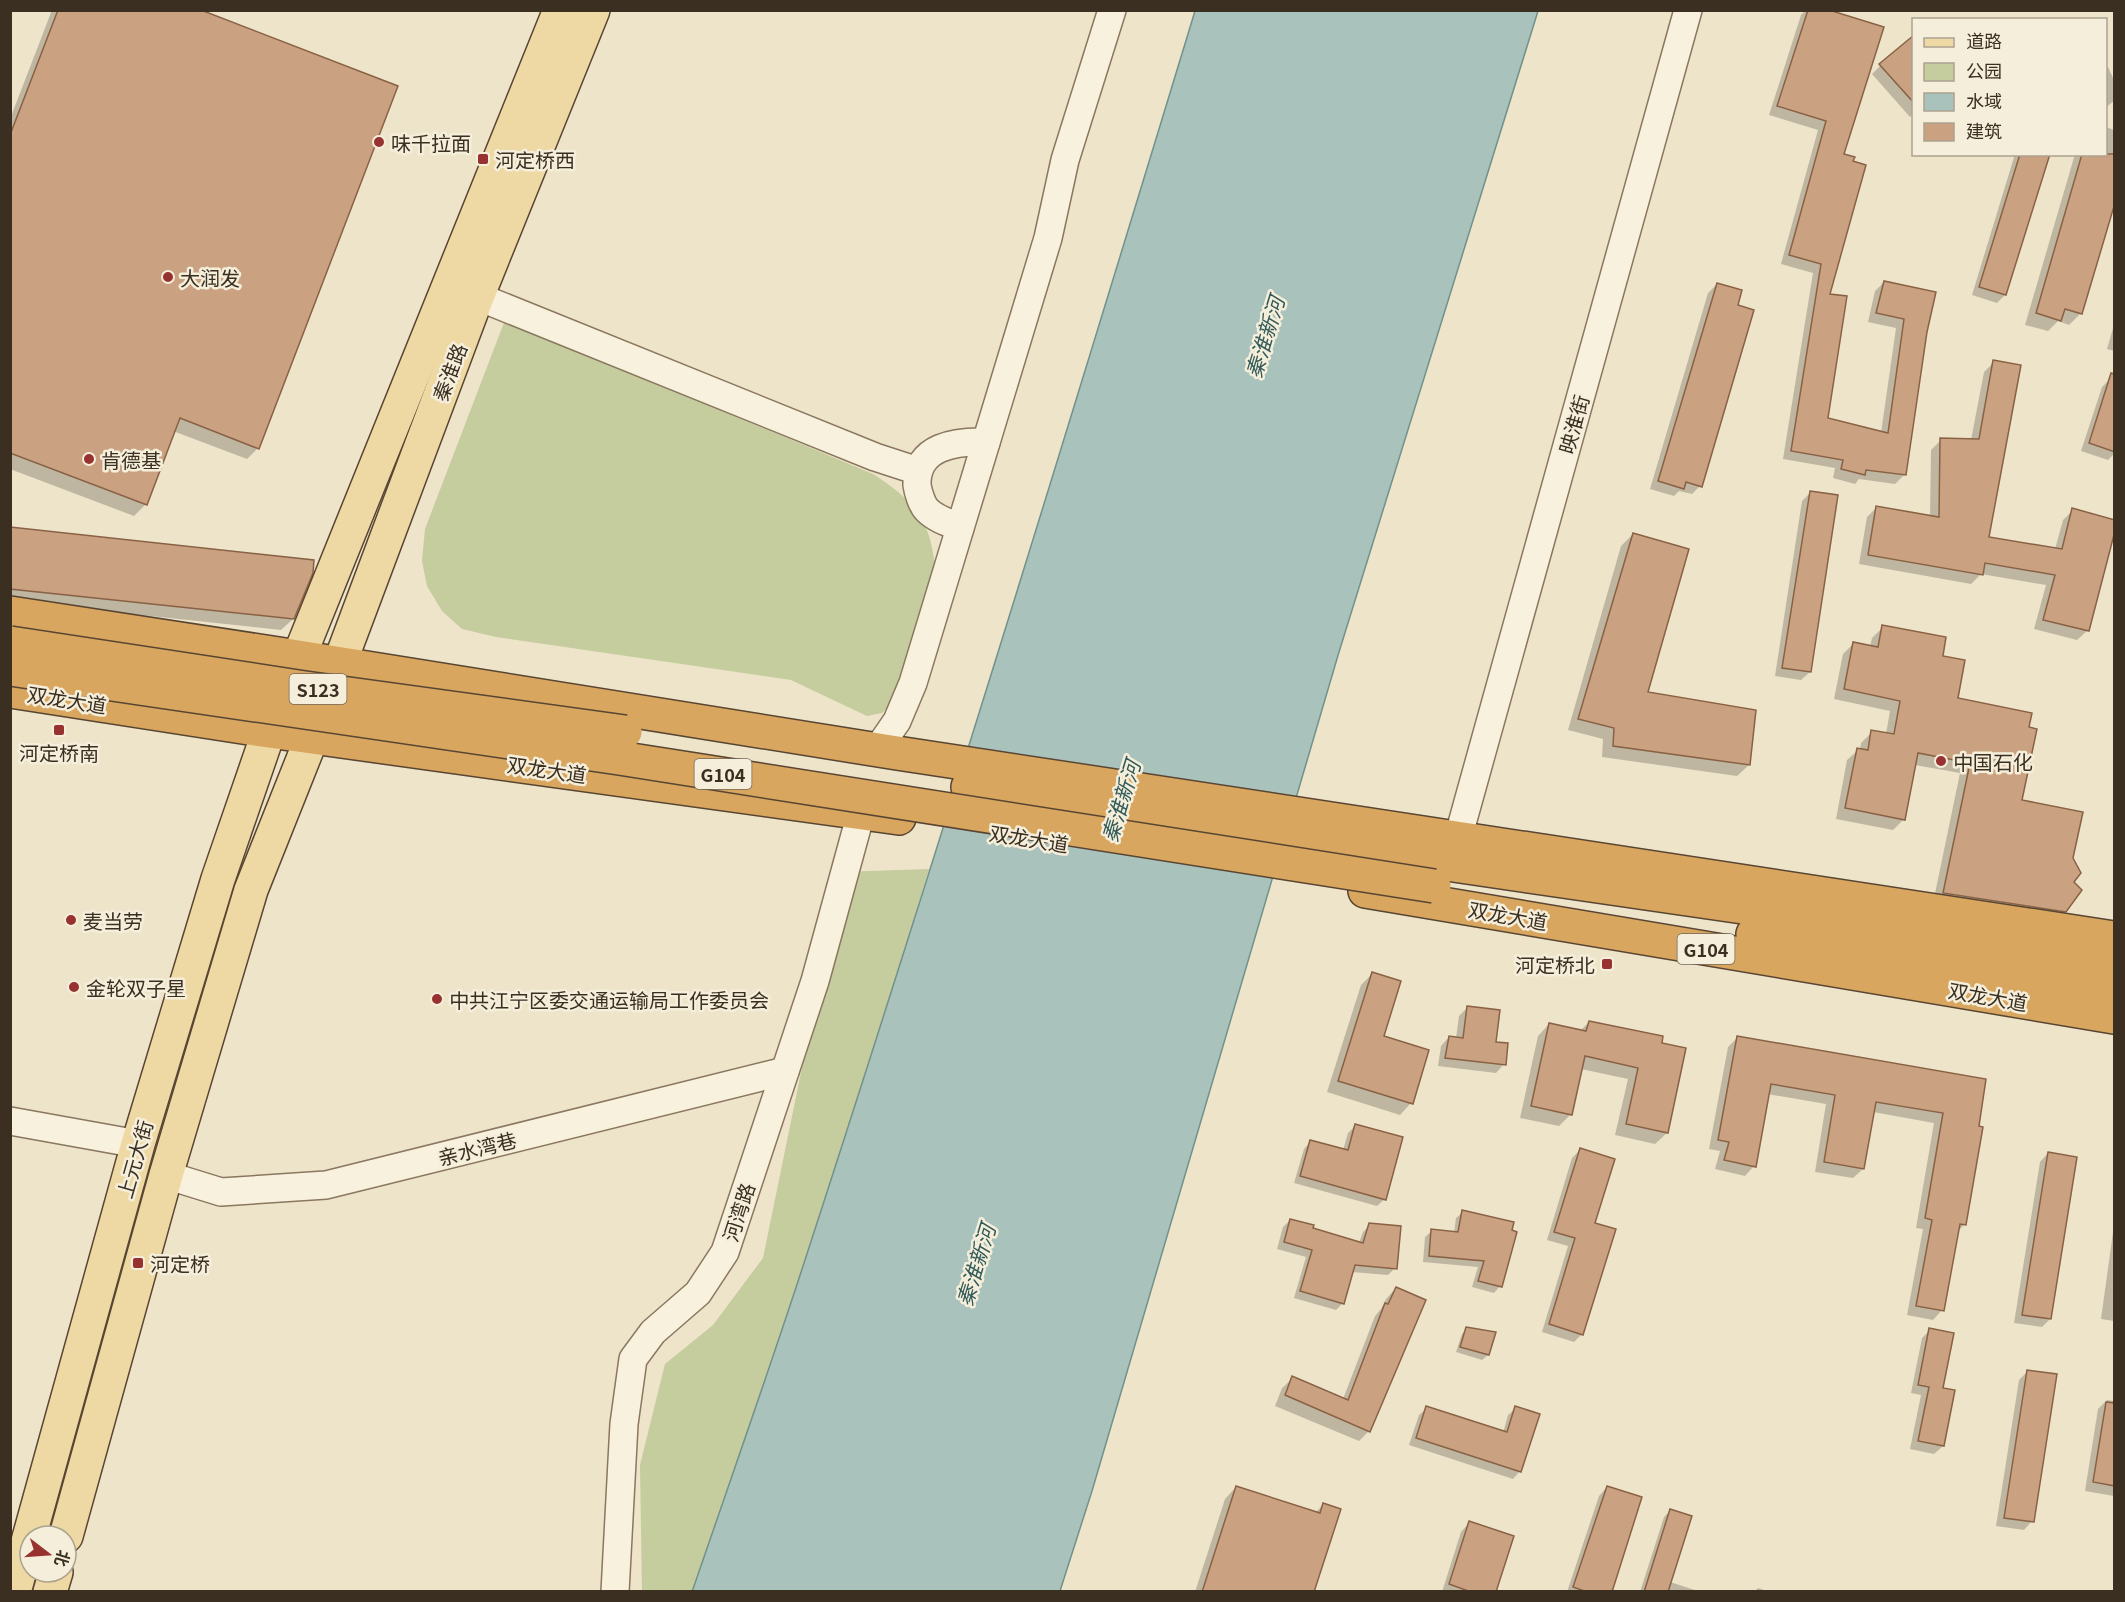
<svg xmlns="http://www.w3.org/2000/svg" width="2125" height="1602" font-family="Georgia,'Noto Sans SC',serif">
<rect width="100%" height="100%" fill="#eee4ca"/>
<g fill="#c5cc9e">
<path d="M 505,320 L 873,474 C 913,500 930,518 935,567 L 893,703 L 882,713 L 867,716 L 791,680 L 496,637 L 462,629 L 442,611 L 427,586 L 422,561 L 425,529 Z"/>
<path d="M 929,869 L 710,1591 L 642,1592 L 640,1465 L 665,1364 L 713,1325 L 763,1258 L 842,872 Z"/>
</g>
<path fill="#aac2bc" stroke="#71918a" stroke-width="1.5" d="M 1195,11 L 1538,11 L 1339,652 L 1092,1491 L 1060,1591 L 692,1592 C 730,1481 769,1371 805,1260 C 940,845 1068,428 1195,11 Z"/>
<g fill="#0003">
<path d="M 52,10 L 196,10 L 258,448 L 247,459 L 173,431 L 145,505 L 134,516 L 10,469 L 10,119 Z"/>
<path d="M 1806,10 L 1824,10 L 1843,155 L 1828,295 L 1826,419 L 1881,433 L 1896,328 L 1868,322 L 1875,291 L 1884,282 L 1926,331 L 1904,475 L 1895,484 L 1859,479 L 1855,484 L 1833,478 L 1835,468 L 1783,459 L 1813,273 L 1781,264 L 1818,130 L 1769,115 L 1801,15 Z"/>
<path d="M 1914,49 L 1914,113 L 1910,117 L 1872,74 L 1880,66 Z"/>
<path d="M 2108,67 L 2114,80 L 2114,101 L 2106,107 L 2106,68 Z"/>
<path d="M 2106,127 L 2114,130 L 2114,198 L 2081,313 L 2069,325 L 2058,321 L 2048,331 L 2025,325 L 2075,154 L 2106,154 Z"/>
<path d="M 2015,154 L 2049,154 L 2005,295 L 1997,303 L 1972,295 Z"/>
<path d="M 1717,284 L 1736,306 L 1700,486 L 1692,494 L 1679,491 L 1674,496 L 1650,489 L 1708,293 Z"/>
<path d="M 2114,325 L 2114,351 L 2107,349 Z"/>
<path d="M 1994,362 L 1988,538 L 2055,549 L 2063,520 L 2073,510 L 2087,631 L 2077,640 L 2034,629 L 2046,585 L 1981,574 L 1971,584 L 1859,564 L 1867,517 L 1877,507 L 1930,517 L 1931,450 L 1941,440 L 1971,440 L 1984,372 Z"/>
<path d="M 2110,379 L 2114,380 L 2114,454 L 2108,460 L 2081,451 L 2102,387 Z"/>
<path d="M 1811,492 L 1810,672 L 1801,680 L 1775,676 L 1802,501 Z"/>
<path d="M 10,529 L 293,619 L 281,630 L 10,601 Z"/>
<path d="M 1633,534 L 1646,693 L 1749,765 L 1737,776 L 1602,757 L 1603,739 L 1568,730 L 1621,546 Z"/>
<path d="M 1883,627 L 1941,657 L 1956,699 L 2020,802 L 2072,858 L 2072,883 L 2065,911 L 2054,922 L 1933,903 L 1960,773 L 1915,765 L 1903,820 L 1893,830 L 1836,819 L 1847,760 L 1858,750 L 1860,750 L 1861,743 L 1872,732 L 1886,734 L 1890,711 L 1834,699 L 1843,654 L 1853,644 L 1870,647 L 1872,638 Z"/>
<path d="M 1372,974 L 1382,1037 L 1411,1103 L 1400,1115 L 1327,1092 L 1361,985 Z"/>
<path d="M 1467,1008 L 1494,1044 L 1504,1064 L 1496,1073 L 1438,1066 L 1441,1046 L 1449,1037 L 1456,1038 L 1459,1016 Z"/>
<path d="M 1589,1022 L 1661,1038 L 1667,1133 L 1655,1144 L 1615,1135 L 1628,1079 L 1581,1069 L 1570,1115 L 1559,1126 L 1520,1118 L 1538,1036 L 1549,1024 L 1580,1031 Z"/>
<path d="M 1738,1037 L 1985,1080 L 1964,1225 L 1957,1232 L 1942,1310 L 1933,1320 L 1907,1315 L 1923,1229 L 1916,1228 L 1934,1123 L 1873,1112 L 1863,1169 L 1853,1178 L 1815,1172 L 1826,1104 L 1767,1094 L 1754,1166 L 1745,1176 L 1715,1169 L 1720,1151 L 1709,1149 L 1728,1047 Z"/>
<path d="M 1355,1126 L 1385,1199 L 1377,1206 L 1294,1183 L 1304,1149 L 1311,1141 L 1343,1150 L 1348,1133 Z"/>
<path d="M 1580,1150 L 1593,1224 L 1582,1334 L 1574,1342 L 1542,1332 L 1568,1246 L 1547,1240 L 1572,1158 Z"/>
<path d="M 2048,1153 L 2050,1319 L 2042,1327 L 2014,1323 L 2040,1162 Z"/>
<path d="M 1463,1212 L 1500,1286 L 1494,1293 L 1472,1287 L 1478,1267 L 1423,1262 L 1425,1237 L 1432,1231 L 1454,1233 L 1456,1218 Z"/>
<path d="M 1290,1220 L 1311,1229 L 1359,1243 L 1363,1232 L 1370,1225 L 1395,1268 L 1388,1275 L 1352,1272 L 1343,1303 L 1336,1310 L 1294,1298 L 1306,1257 L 1277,1249 L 1283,1227 Z"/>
<path d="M 2114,1225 L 2114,1321 L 2101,1319 Z"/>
<path d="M 1396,1288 L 1369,1431 L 1359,1441 L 1275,1406 L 1282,1388 L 1293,1378 L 1343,1399 L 1375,1316 L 1381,1309 L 1386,1299 Z"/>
<path d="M 1467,1328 L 1488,1355 L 1482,1360 L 1456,1352 L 1462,1334 Z"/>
<path d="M 1930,1330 L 1941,1389 L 1943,1446 L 1934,1454 L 1910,1449 L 1921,1395 L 1911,1393 L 1922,1338 Z"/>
<path d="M 2028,1371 L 2032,1521 L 2024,1530 L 1996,1526 L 2019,1380 Z"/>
<path d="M 2107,1400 L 2114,1401 L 2114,1496 L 2085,1491 L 2098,1409 Z"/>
<path d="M 1427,1408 L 1503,1433 L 1508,1415 L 1516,1408 L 1520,1471 L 1513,1479 L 1409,1445 L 1419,1415 Z"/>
<path d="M 1236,1487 L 1315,1513 L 1323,1505 L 1312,1592 L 1195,1592 L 1225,1499 Z"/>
<path d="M 1607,1487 L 1610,1592 L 1567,1592 L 1599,1496 Z"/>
<path d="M 1670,1511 L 1670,1582 L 1701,1592 L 1640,1592 L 1664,1517 Z"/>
<path d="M 1469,1523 L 1495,1592 L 1442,1592 L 1461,1532 Z"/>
<path d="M 1758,1588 L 1770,1592 L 1754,1592 Z"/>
</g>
<g fill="#caa281" stroke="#896245" stroke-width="1.5">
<path d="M 58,10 L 201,10 L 398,86 L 259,449 L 180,418 L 147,505 L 10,453 L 10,135 Z"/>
<path d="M 1808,10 L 1829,10 L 1884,27 L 1844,154 L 1855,157 L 1853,161 L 1866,165 L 1830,294 L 1847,296 L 1828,418 L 1888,433 L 1904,319 L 1876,313 L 1884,281 L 1936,292 L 1927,332 L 1906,475 L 1866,470 L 1865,475 L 1841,469 L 1843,460 L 1791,451 L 1821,264 L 1789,255 L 1826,121 L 1777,106 Z"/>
<path d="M 1914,35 L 1914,103 L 1879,64 Z"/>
<path d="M 2020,154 L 2050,154 L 2006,295 L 1979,287 Z"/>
<path d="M 2082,154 L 2115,154 L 2115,203 L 2082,314 L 2065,309 L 2061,321 L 2036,313 Z"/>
<path d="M 1717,283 L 1742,290 L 1738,305 L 1754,310 L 1702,487 L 1686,482 L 1684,489 L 1658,481 Z"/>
<path d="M 1993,360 L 2021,365 L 1989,537 L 2062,549 L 2072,508 L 2115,520 L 2115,531 L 2089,631 L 2043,620 L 2055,575 L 1985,563 L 1983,575 L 1868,555 L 1876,506 L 1939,517 L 1940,438 L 1979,439 Z"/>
<path d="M 2111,373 L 2115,374 L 2115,452 L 2089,443 Z"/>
<path d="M 1810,491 L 1838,495 L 1811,672 L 1782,668 Z"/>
<path d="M 10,527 L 314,560 L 313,573 L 294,619 L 10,589 Z"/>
<path d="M 1633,533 L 1689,549 L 1648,692 L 1756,710 L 1750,765 L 1613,746 L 1614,728 L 1578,719 Z"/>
<path d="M 1882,625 L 1946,637 L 1943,656 L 1965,660 L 1958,698 L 2032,713 L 2029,727 L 2037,729 L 2022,800 L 2083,812 L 2073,858 L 2081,873 L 2074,882 L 2082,890 L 2066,912 L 1943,893 L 1970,763 L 1918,753 L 1905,820 L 1845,808 L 1857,748 L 1868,750 L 1871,730 L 1894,734 L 1900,701 L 1844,689 L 1853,642 L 1878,647 Z"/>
<path d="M 1372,972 L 1401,981 L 1384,1036 L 1429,1050 L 1413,1104 L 1338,1081 Z"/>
<path d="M 1467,1006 L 1500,1010 L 1496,1042 L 1508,1043 L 1506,1065 L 1445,1058 L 1449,1036 L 1463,1038 Z"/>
<path d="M 1589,1021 L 1663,1036 L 1662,1043 L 1686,1048 L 1668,1133 L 1626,1124 L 1638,1068 L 1585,1056 L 1572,1115 L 1531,1106 L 1549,1023 L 1586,1031 Z"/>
<path d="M 1737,1036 L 1986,1079 L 1979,1126 L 1983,1127 L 1966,1225 L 1960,1224 L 1944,1311 L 1916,1306 L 1932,1220 L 1925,1218 L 1943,1113 L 1876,1102 L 1864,1169 L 1824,1162 L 1835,1095 L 1771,1084 L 1756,1167 L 1724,1160 L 1729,1142 L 1718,1140 Z"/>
<path d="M 1355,1124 L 1403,1137 L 1386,1200 L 1300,1176 L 1310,1140 L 1348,1150 Z"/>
<path d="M 1580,1148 L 1615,1159 L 1595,1223 L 1616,1229 L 1583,1335 L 1549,1324 L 1575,1238 L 1554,1232 Z"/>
<path d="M 2048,1152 L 2077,1157 L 2051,1319 L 2022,1315 Z"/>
<path d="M 1462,1210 L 1514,1222 L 1512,1230 L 1517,1232 L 1502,1287 L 1478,1281 L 1484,1261 L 1429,1256 L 1431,1229 L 1458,1232 Z"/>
<path d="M 1290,1219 L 1314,1225 L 1313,1228 L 1363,1243 L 1369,1223 L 1401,1226 L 1397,1269 L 1355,1265 L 1344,1304 L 1300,1291 L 1312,1250 L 1284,1242 Z"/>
<path d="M 1396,1287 L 1426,1300 L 1370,1432 L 1285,1395 L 1292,1376 L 1348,1400 L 1385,1303 L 1388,1304 Z"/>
<path d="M 1466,1327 L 1496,1332 L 1489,1355 L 1460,1347 Z"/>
<path d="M 1929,1328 L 1954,1333 L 1943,1388 L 1955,1390 L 1944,1446 L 1918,1441 L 1929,1387 L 1918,1385 Z"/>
<path d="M 2027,1370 L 2057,1374 L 2034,1522 L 2004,1518 Z"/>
<path d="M 2106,1402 L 2115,1403 L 2115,1486 L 2093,1482 Z"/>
<path d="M 1426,1406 L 1507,1432 L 1515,1406 L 1540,1414 L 1521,1472 L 1416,1438 Z"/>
<path d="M 1236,1486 L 1320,1513 L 1323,1503 L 1341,1509 L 1314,1592 L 1202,1592 Z"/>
<path d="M 1607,1486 L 1642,1497 L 1612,1592 L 1587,1592 L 1573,1587 Z"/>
<path d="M 1670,1509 L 1692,1516 L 1668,1592 L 1644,1592 Z"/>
<path d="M 1469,1521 L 1514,1536 L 1496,1592 L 1471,1592 L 1449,1584 Z"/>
</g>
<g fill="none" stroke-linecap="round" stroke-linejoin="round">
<defs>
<g id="minor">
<path d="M 459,289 L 875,457 L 918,471"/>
<path d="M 960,527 C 949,523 936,519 927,510 C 922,505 918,492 917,485 C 916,446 956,441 986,442"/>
<path d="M 877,750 L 897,721 L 913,683 L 1048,238 L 1065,160 L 1112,10"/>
<path d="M 1458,838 L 1688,10"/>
<path d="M 10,1121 L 138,1144"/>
<path d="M 166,1175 L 221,1192 L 326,1185 L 785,1071"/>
<path d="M 615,1592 L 624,1424 L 633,1359 L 653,1332 L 698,1293 L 725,1252 L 815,981 L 861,813"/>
</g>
<g id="major">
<path d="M 66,1536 L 166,1175 L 251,890 L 312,737 L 477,297 L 593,10"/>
<path d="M 14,1592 L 138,1144 L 218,879 L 269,731 L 560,10"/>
<path d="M 50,1592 L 56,1572"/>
</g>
<g id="highway">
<path d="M 10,613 L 298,657 L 897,753 L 2114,938"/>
<path d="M 10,691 L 269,731 L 899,818"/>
<path d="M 968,787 L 1440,863 L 2114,961"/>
<path d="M 1365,891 L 2114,1017"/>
<path d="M 1753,934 L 2114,988"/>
</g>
</defs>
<use href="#minor" stroke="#8a775f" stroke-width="30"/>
<use href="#major" stroke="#584532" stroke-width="36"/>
<use href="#highway" stroke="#584532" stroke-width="36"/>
<use href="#minor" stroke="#f8f1dd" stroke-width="27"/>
<use href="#major" stroke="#eed9a4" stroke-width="33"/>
<use href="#highway" stroke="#d8a65f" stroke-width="33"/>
<defs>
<g id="highway-bridge">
<path d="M 10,643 L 305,688 L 625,732"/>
<path d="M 10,669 L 619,758 L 1434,886"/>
</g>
</defs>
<use href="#highway-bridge" stroke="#584532" stroke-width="36" stroke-linecap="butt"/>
<use href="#highway-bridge" stroke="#d8a65f" stroke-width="33"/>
</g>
<g fill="#973230" stroke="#f5eeda" stroke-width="2">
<circle cx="379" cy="142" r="6"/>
<rect x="477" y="153" width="12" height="12" rx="3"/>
<circle cx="168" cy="277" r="6"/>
<circle cx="89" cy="459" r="6"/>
<rect x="53" y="724" width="12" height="12" rx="3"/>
<circle cx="1941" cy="761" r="6"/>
<circle cx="71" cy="920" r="6"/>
<rect x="1601" y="958" width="12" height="12" rx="3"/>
<circle cx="74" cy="987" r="6"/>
<circle cx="437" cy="999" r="6"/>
<rect x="132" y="1257" width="12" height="12" rx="3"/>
</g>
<g text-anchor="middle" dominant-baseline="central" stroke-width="5" stroke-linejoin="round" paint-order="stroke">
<g fill="#f5eeda" stroke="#736859" stroke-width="1.5">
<rect x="289.5" y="674" width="57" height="30" rx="4.5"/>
<rect x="694.5" y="759" width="57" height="30" rx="4.5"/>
<rect x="1677.5" y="934" width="57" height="30" rx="4.5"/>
</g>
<g font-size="18" font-weight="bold" fill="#3b2f22">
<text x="318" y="689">S123</text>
<text x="723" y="774">G104</text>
<text x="1706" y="949">G104</text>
</g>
<g font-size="20" fill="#3b2f22" stroke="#f5eeda" text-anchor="start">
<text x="391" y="142">味千拉面</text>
<text x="495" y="159">河定桥西</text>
<text x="180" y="277">大润发</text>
<text x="101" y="459">肯德基</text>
<text x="59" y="752" text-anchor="middle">河定桥南</text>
<text x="1953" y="761">中国石化</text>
<text x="83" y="920">麦当劳</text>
<text x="1595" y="964" text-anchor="end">河定桥北</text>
<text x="86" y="987">金轮双子星</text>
<text x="449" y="999">中共江宁区委交通运输局工作委员会</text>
<text x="150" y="1263">河定桥</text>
</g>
<g font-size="20" fill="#3b2f22" stroke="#f5eeda">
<text transform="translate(449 372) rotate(-69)">秦淮路</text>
<text transform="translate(1573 424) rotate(-74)">映淮街</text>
<text transform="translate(67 699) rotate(9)">双龙大道</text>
<text transform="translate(547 769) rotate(8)">双龙大道</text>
<text transform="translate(1029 838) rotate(9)">双龙大道</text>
<text transform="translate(1508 915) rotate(10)">双龙大道</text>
<text transform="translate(1988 996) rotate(10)">双龙大道</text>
<text transform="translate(477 1148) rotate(-14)">亲水湾巷</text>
<text transform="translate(134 1159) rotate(-74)">上元大街</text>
<text transform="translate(738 1212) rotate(-72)">河湾路</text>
</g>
<g font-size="21" font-style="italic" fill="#315a59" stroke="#f5eeda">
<text transform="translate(1264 337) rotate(-73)">秦淮新河</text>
<text transform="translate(1120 801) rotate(-73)">秦淮新河</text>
<text transform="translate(975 1265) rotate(-73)">秦淮新河</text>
</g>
</g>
<rect width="2125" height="1602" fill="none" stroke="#3b2f22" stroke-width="24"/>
<rect x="1912" y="18" width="195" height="138" fill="#f5eeda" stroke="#aba290" stroke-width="1.5"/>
<rect x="1924" y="38" width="30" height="9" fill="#eed9a4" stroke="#aba290" stroke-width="1.5"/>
<text x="1966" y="48" font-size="18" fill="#3b2f22">道路</text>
<rect x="1924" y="63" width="30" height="18" fill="#c5cc9e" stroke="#aba290" stroke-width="1.5"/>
<text x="1966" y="78" font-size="18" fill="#3b2f22">公园</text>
<rect x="1924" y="93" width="30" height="18" fill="#aac2bc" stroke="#aba290" stroke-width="1.5"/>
<text x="1966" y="108" font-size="18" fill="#3b2f22">水域</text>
<rect x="1924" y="123" width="30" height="18" fill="#caa281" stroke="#aba290" stroke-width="1.5"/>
<text x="1966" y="138" font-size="18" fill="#3b2f22">建筑</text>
<g transform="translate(48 1554) rotate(107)"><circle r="28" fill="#f5eeda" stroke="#aba290" stroke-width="1.5"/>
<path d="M0-4.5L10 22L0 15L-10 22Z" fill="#973230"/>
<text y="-9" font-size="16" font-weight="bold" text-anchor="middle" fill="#3b2f22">北</text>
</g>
</svg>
